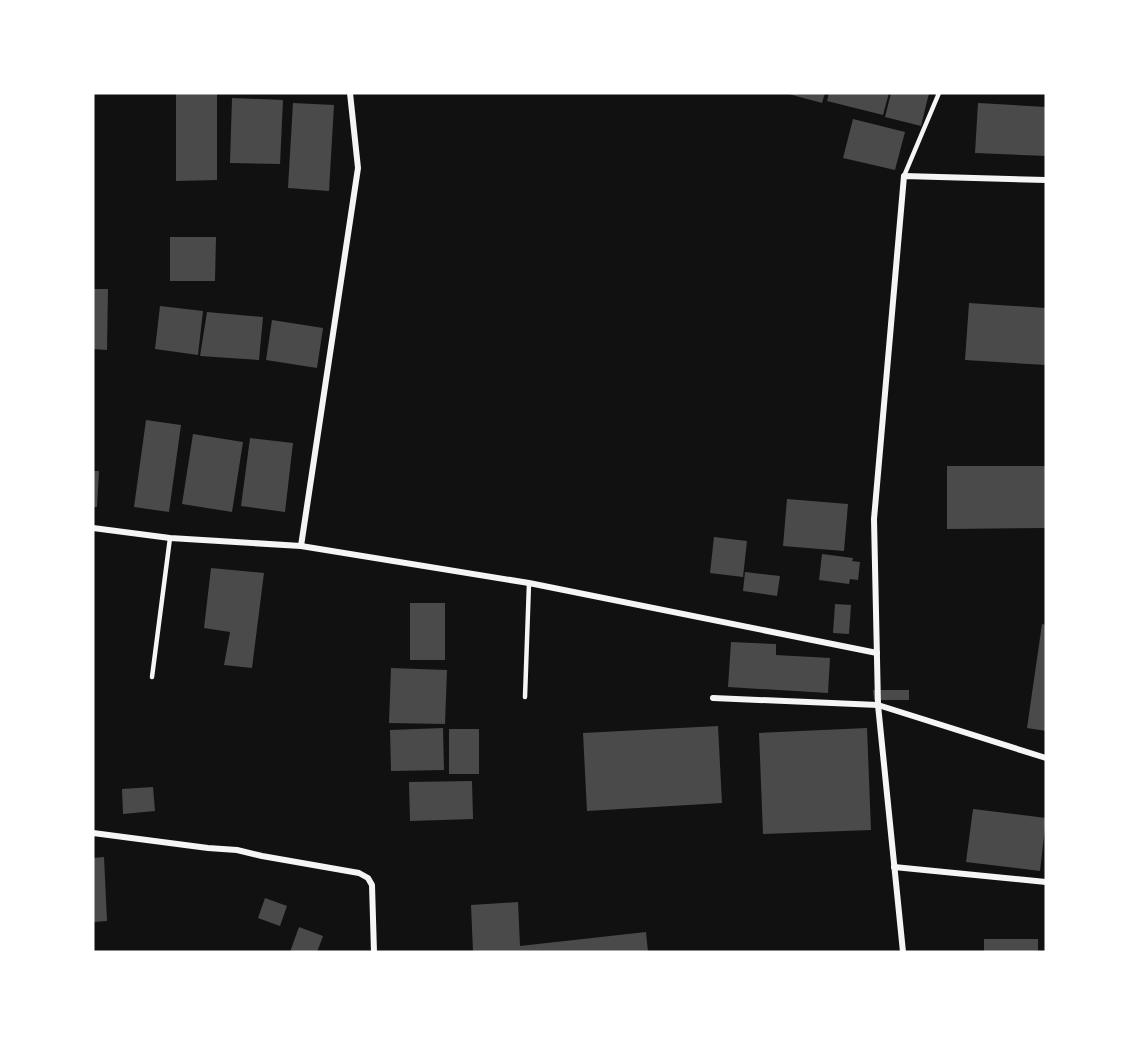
<svg xmlns="http://www.w3.org/2000/svg" width="1139" height="1045" font-family="'DejaVu Sans',sans-serif">
<rect width="100%" height="100%" fill="#111"/>
<g fill="#4a4a4a">
<path d="M 785,93 L 825,93 L 822,103 Z"/>
<path d="M 829,93 L 889,93 L 883,115 L 827,101 Z"/>
<path d="M 891,93 L 929,93 L 921,126 L 885,117 Z"/>
<path d="M 176,94 L 217,94 L 217,180 L 176,181 Z"/>
<path d="M 232,98 L 283,100 L 280,164 L 230,163 Z"/>
<path d="M 293,103 L 334,105 L 329,191 L 288,188 Z"/>
<path d="M 978,103 L 1046,107 L 1046,156 L 975,153 Z"/>
<path d="M 853,119 L 905,132 L 895,170 L 843,158 Z"/>
<path d="M 170,237 L 216,237 L 215,281 L 170,281 Z"/>
<path d="M 93,289 L 108,289 L 107,350 L 93,349 Z"/>
<path d="M 969,303 L 1046,308 L 1046,365 L 965,360 Z"/>
<path d="M 160,306 L 203,311 L 198,355 L 155,349 Z"/>
<path d="M 207,312 L 263,317 L 259,360 L 200,356 Z"/>
<path d="M 272,320 L 323,328 L 317,368 L 266,360 Z"/>
<path d="M 146,420 L 181,425 L 169,512 L 134,507 Z"/>
<path d="M 193,434 L 243,442 L 232,512 L 182,504 Z"/>
<path d="M 250,438 L 293,443 L 285,512 L 241,506 Z"/>
<path d="M 947,466 L 1046,466 L 1046,528 L 947,529 Z"/>
<path d="M 93,471 L 99,471 L 97,507 L 93,507 Z"/>
<path d="M 787,499 L 848,504 L 844,551 L 783,546 Z"/>
<path d="M 714,537 L 747,541 L 743,577 L 710,573 Z"/>
<path d="M 822,554 L 853,558 L 852,561 L 860,562 L 858,580 L 850,579 L 849,584 L 819,580 Z"/>
<path d="M 211,568 L 264,573 L 252,668 L 224,665 L 230,632 L 204,628 Z"/>
<path d="M 745,572 L 780,576 L 777,596 L 743,591 Z"/>
<rect x="410" y="603" width="35" height="57"/>
<path d="M 835,604 L 851,605 L 849,634 L 833,633 Z"/>
<path d="M 1042,624 L 1046,625 L 1046,731 L 1027,728 Z"/>
<path d="M 731,642 L 776,644 L 776,655 L 830,658 L 828,693 L 728,687 Z"/>
<path d="M 391,668 L 447,670 L 445,724 L 389,723 Z"/>
<path d="M 873,690 L 909,690 L 909,700 L 874,700 Z"/>
<path d="M 718,726 L 722,803 L 587,811 L 583,733 Z"/>
<path d="M 443,728 L 444,770 L 391,771 L 390,730 Z"/>
<path d="M 867,728 L 871,830 L 763,834 L 759,733 Z"/>
<rect x="449" y="729" width="30" height="45"/>
<path d="M 472,781 L 473,819 L 410,821 L 409,782 Z"/>
<path d="M 153,787 L 155,811 L 123,814 L 122,789 Z"/>
<path d="M 973,809 L 1046,818 L 1040,871 L 966,862 Z"/>
<path d="M 104,857 L 107,921 L 93,922 L 93,858 Z"/>
<path d="M 265,898 L 287,906 L 280,926 L 258,918 Z"/>
<path d="M 518,902 L 520,946 L 646,932 L 648,952 L 473,952 L 471,905 Z"/>
<path d="M 299,927 L 323,936 L 317,952 L 290,952 Z"/>
<rect x="984" y="939" width="54" height="13"/>
</g>
<g fill="none" stroke-linecap="round" stroke-linejoin="round">
<g stroke="#f5f5f5" stroke-width="4.5">
<path d="M 904,176 L 939,93"/>
<path d="M 152,677 L 170,538"/>
<path d="M 525,697 L 529,583"/>
</g>
<g stroke="#f5f5f5" stroke-width="6">
<path d="M 93,528 L 170,538 L 301,546 L 529,583 L 877,653"/>
<path d="M 301,546 L 358,168 L 350,93"/>
<path d="M 713,698 L 878,705 L 1046,758"/>
<path d="M 93,833 L 208,848 L 237,850 L 262,856 L 359,873 L 368,878 L 372,885 L 374,952"/>
<path d="M 894,867 L 1046,882"/>
<path d="M 903,952 L 878,705 L 874,519 L 904,176 L 1046,180"/>
</g>
</g>
<rect width="1139" height="1045" fill="none" stroke="#ffffff" stroke-width="189"/>
</svg>
